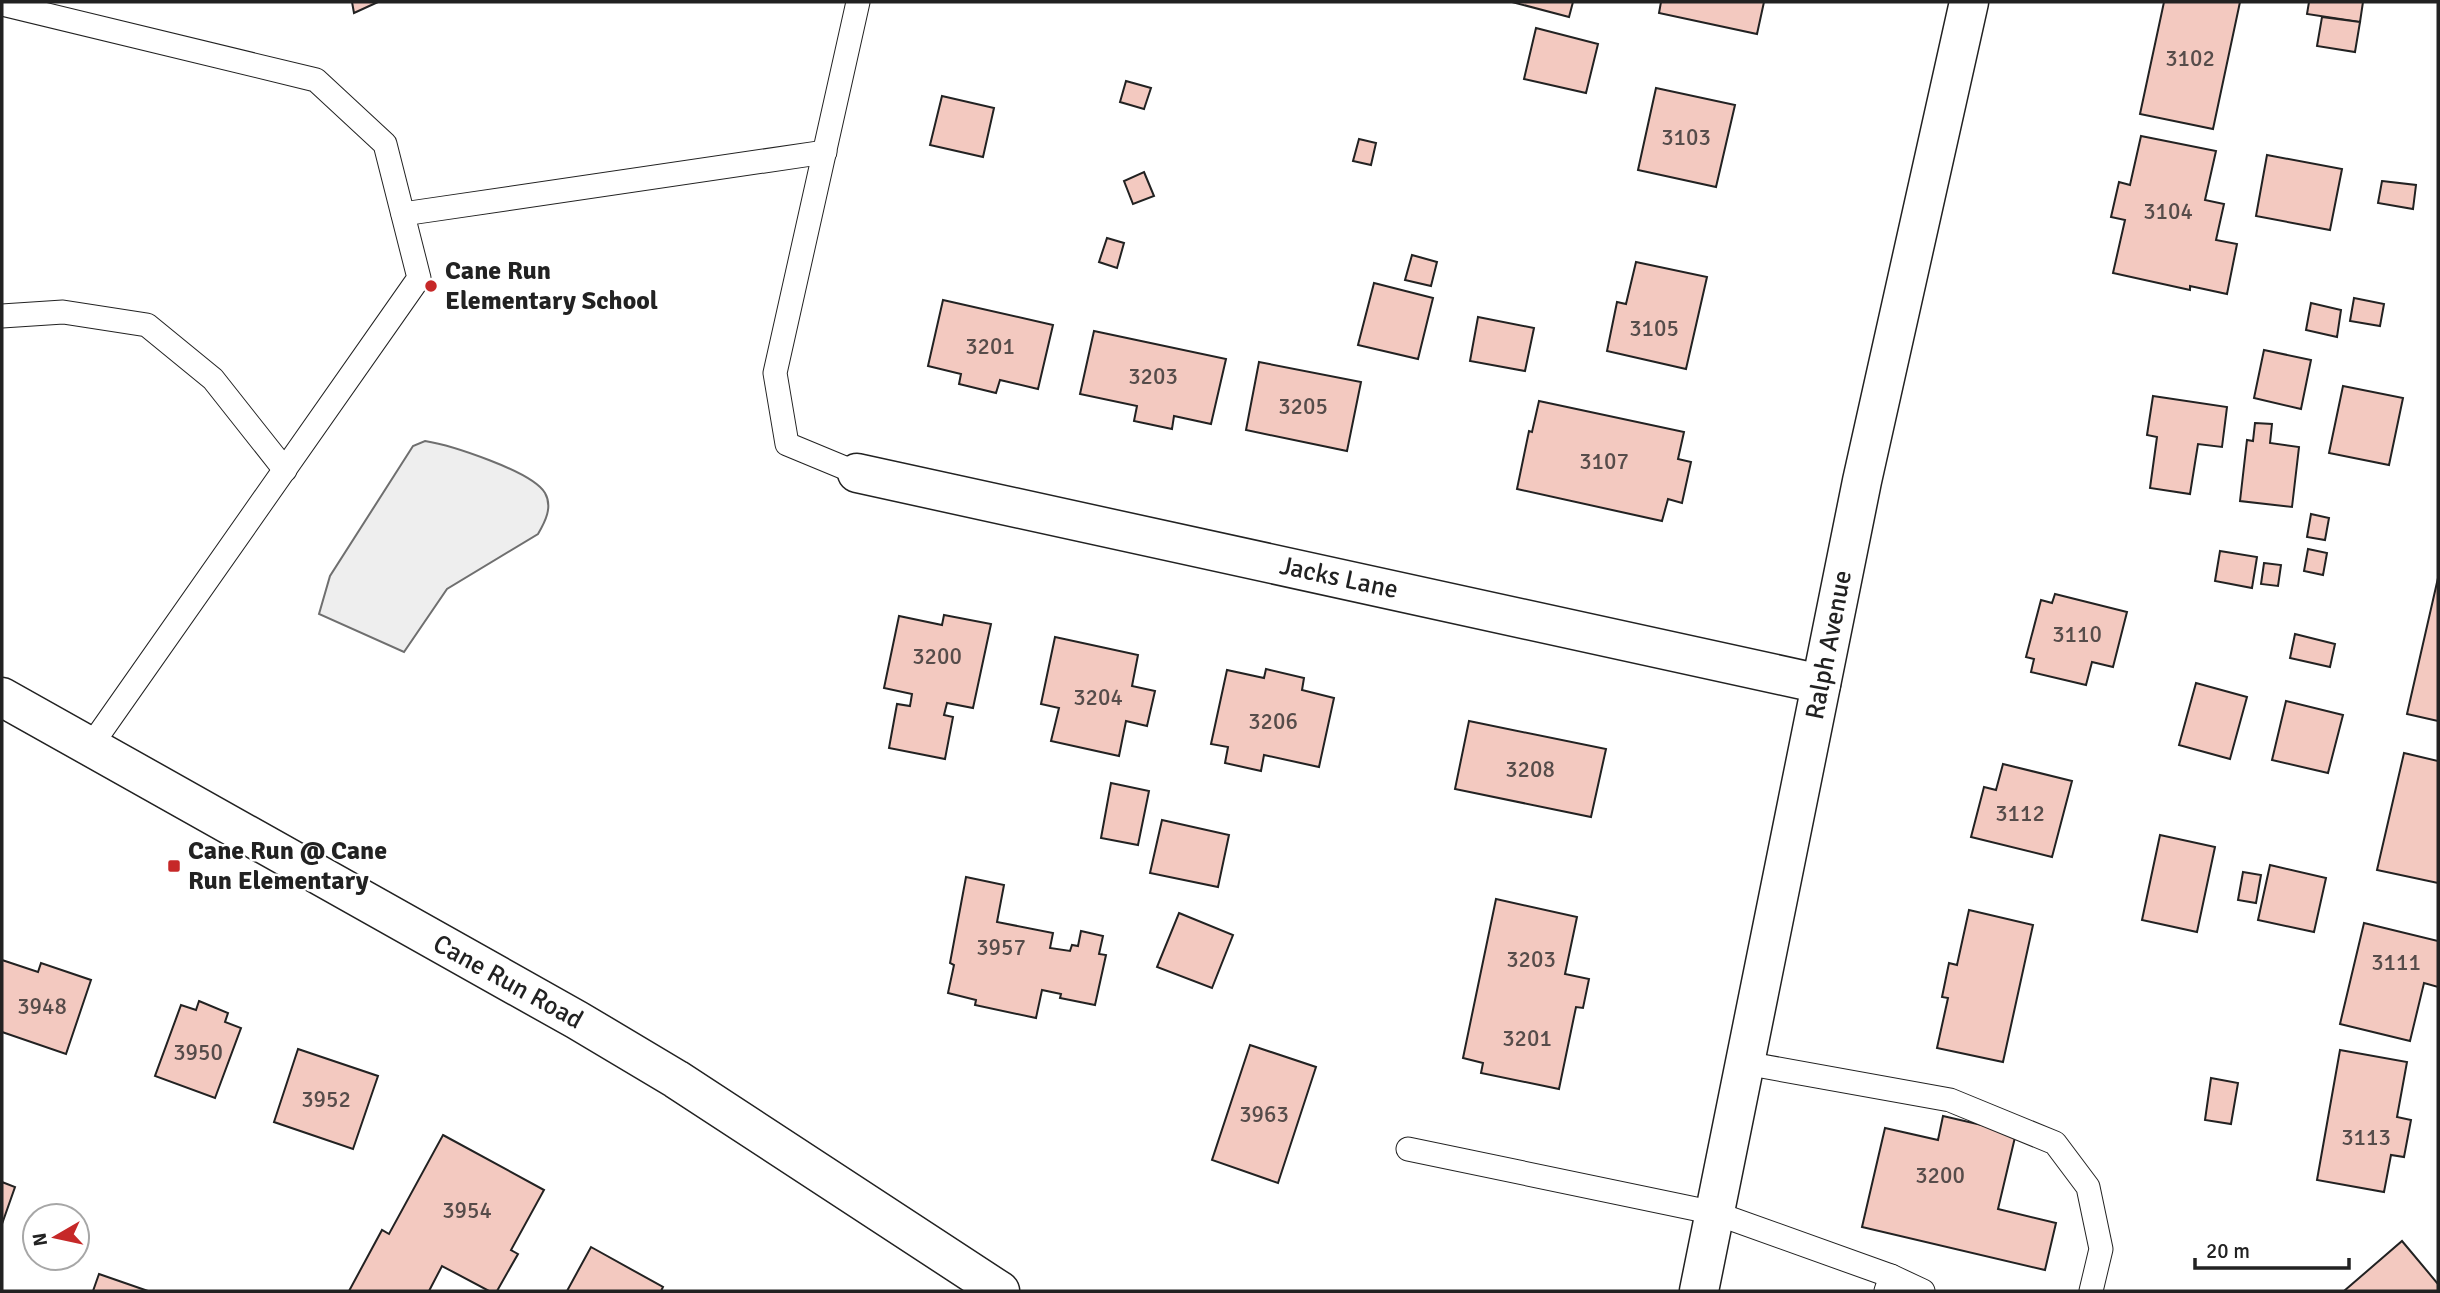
<svg xmlns="http://www.w3.org/2000/svg" width="2440" height="1293" font-family="Signika,sans-serif">
<rect width="100%" height="100%" fill="#fff"/>
<path fill="#eee" stroke="#6f6f6f" stroke-width="2" d="M 425,441 C 450,445 532,471 545,493 C 553,507 545,522 538,534 L 447,589 L 404,652 L 319,614 L 330,576 L 413,446 Z"/>
<g fill="#f3c9c0" stroke="#222" stroke-width="2">
<path d="M 352,2 L 378,2 L 354,13 Z"/>
<path d="M 1512,2 L 1573,2 L 1569,17 Z"/>
<path d="M 1661,2 L 1764,2 L 1757,34 L 1659,13 Z"/>
<path d="M 2164,2 L 2240,2 L 2213,129 L 2140,114 Z"/>
<path d="M 2309,2 L 2363,2 L 2360,22 L 2307,14 Z"/>
<path d="M 2322,17 L 2360,22 L 2355,52 L 2317,46 Z"/>
<path d="M 1536,28 L 1598,44 L 1586,93 L 1524,79 Z"/>
<path d="M 1126,81 L 1151,88 L 1144,109 L 1120,102 Z"/>
<path d="M 1656,88 L 1735,105 L 1716,187 L 1638,170 Z"/>
<path d="M 942,96 L 994,108 L 983,157 L 930,145 Z"/>
<path d="M 2141,136 L 2216,151 L 2205,200 L 2224,204 L 2216,240 L 2237,244 L 2227,294 L 2190,286 L 2190,290 L 2113,273 L 2125,220 L 2111,217 L 2119,182 L 2130,185 Z"/>
<path d="M 1359,139 L 1376,143 L 1371,165 L 1353,161 Z"/>
<path d="M 2267,155 L 2342,169 L 2330,230 L 2256,216 Z"/>
<path d="M 1144,172 L 1154,196 L 1133,204 L 1124,181 Z"/>
<path d="M 2382,181 L 2416,185 L 2413,209 L 2378,203 Z"/>
<path d="M 1107,238 L 1124,243 L 1117,268 L 1099,262 Z"/>
<path d="M 1412,255 L 1437,262 L 1431,286 L 1405,280 Z"/>
<path d="M 1636,262 L 1707,277 L 1686,369 L 1607,351 L 1617,302 L 1626,304 Z"/>
<path d="M 1374,283 L 1433,298 L 1418,359 L 1358,345 Z"/>
<path d="M 2354,298 L 2384,304 L 2380,326 L 2350,321 Z"/>
<path d="M 943,300 L 1053,325 L 1038,389 L 1000,380 L 996,393 L 959,384 L 961,374 L 928,366 Z"/>
<path d="M 2311,303 L 2341,310 L 2337,337 L 2306,330 Z"/>
<path d="M 1478,317 L 1534,328 L 1525,371 L 1470,361 Z"/>
<path d="M 1094,331 L 1226,359 L 1211,424 L 1174,416 L 1172,429 L 1134,421 L 1137,406 L 1080,394 Z"/>
<path d="M 2264,350 L 2311,360 L 2301,409 L 2254,398 Z"/>
<path d="M 1259,362 L 1361,382 L 1347,451 L 1246,430 Z"/>
<path d="M 2343,386 L 2403,398 L 2389,465 L 2329,453 Z"/>
<path d="M 2153,396 L 2227,407 L 2222,447 L 2198,444 L 2190,494 L 2150,488 L 2157,437 L 2147,435 Z"/>
<path d="M 1539,401 L 1684,432 L 1678,459 L 1691,462 L 1682,503 L 1668,499 L 1662,521 L 1517,489 L 1529,431 L 1532,432 Z"/>
<path d="M 2255,423 L 2272,424 L 2270,443 L 2299,447 L 2292,507 L 2240,501 L 2247,440 L 2253,441 Z"/>
<path d="M 2311,514 L 2329,518 L 2325,540 L 2307,537 Z"/>
<path d="M 2308,549 L 2327,553 L 2323,575 L 2304,571 Z"/>
<path d="M 2220,551 L 2257,557 L 2252,588 L 2215,581 Z"/>
<path d="M 2264,563 L 2281,565 L 2278,586 L 2261,584 Z"/>
<path d="M 2438,578 L 2438,721 L 2407,714 Z"/>
<path d="M 2055,594 L 2127,612 L 2113,667 L 2092,662 L 2086,685 L 2031,672 L 2034,659 L 2026,657 L 2041,600 L 2052,603 Z"/>
<path d="M 944,615 L 991,624 L 973,708 L 947,703 L 944,715 L 953,717 L 945,759 L 889,748 L 897,704 L 910,706 L 912,694 L 884,688 L 899,616 L 942,625 Z"/>
<path d="M 2295,634 L 2335,644 L 2330,667 L 2290,658 Z"/>
<path d="M 1055,637 L 1138,655 L 1132,686 L 1155,691 L 1147,726 L 1126,721 L 1119,756 L 1051,741 L 1059,708 L 1041,704 Z"/>
<path d="M 1266,669 L 1304,678 L 1302,690 L 1334,698 L 1319,767 L 1264,755 L 1261,771 L 1225,763 L 1228,747 L 1211,744 L 1227,670 L 1264,678 Z"/>
<path d="M 2196,683 L 2247,697 L 2230,759 L 2179,745 Z"/>
<path d="M 2286,701 L 2343,715 L 2328,773 L 2272,760 Z"/>
<path d="M 1469,721 L 1606,749 L 1591,817 L 1455,789 Z"/>
<path d="M 2404,753 L 2438,761 L 2438,883 L 2377,870 Z"/>
<path d="M 2003,764 L 2072,781 L 2052,857 L 1971,837 L 1984,787 L 1996,790 Z"/>
<path d="M 1111,783 L 1149,791 L 1138,845 L 1101,838 Z"/>
<path d="M 1162,820 L 1229,835 L 1218,887 L 1150,873 Z"/>
<path d="M 2160,835 L 2215,847 L 2197,932 L 2142,920 Z"/>
<path d="M 2270,865 L 2326,878 L 2314,932 L 2258,920 Z"/>
<path d="M 2243,872 L 2261,875 L 2256,903 L 2238,900 Z"/>
<path d="M 966,877 L 1004,885 L 997,922 L 1053,933 L 1050,948 L 1070,951 L 1072,945 L 1078,946 L 1081,931 L 1103,936 L 1099,954 L 1106,955 L 1095,1005 L 1060,998 L 1061,994 L 1042,990 L 1036,1018 L 975,1005 L 976,1000 L 948,993 L 954,965 L 950,963 Z"/>
<path d="M 1496,899 L 1577,917 L 1565,974 L 1589,979 L 1583,1008 L 1576,1007 L 1559,1089 L 1481,1073 L 1483,1063 L 1463,1058 Z"/>
<path d="M 1969,910 L 2033,925 L 2003,1062 L 1937,1048 L 1948,998 L 1942,997 L 1949,963 L 1957,965 Z"/>
<path d="M 1179,913 L 1233,935 L 1212,988 L 1157,967 Z"/>
<path d="M 2364,923 L 2438,941 L 2438,987 L 2424,983 L 2410,1041 L 2340,1024 Z"/>
<path d="M 2,960 L 38,972 L 41,963 L 91,980 L 66,1054 L 2,1032 Z"/>
<path d="M 199,1001 L 228,1013 L 225,1022 L 241,1028 L 215,1098 L 155,1076 L 181,1005 L 196,1010 Z"/>
<path d="M 1250,1045 L 1316,1067 L 1278,1183 L 1212,1160 Z"/>
<path d="M 298,1049 L 378,1076 L 353,1149 L 274,1122 Z"/>
<path d="M 2340,1050 L 2407,1062 L 2397,1117 L 2411,1120 L 2404,1157 L 2391,1155 L 2384,1192 L 2317,1180 Z"/>
<path d="M 2211,1078 L 2238,1083 L 2231,1124 L 2205,1120 Z"/>
<path d="M 1943,1116 L 2016,1133 L 1998,1209 L 2056,1223 L 2045,1270 L 1862,1227 L 1885,1128 L 1938,1140 Z"/>
<path d="M 443,1135 L 544,1190 L 511,1250 L 518,1254 L 497,1291 L 489,1291 L 442,1266 L 429,1291 L 349,1291 L 382,1230 L 389,1234 Z"/>
<path d="M 2,1182 L 15,1187 L 2,1224 Z"/>
<path d="M 2402,1241 L 2438,1284 L 2438,1291 L 2344,1291 Z"/>
<path d="M 591,1247 L 663,1287 L 661,1291 L 567,1291 Z"/>
<path d="M 99,1274 L 148,1291 L 93,1291 Z"/>
</g>
<g fill="none" stroke-linecap="round" stroke-linejoin="round">
<defs>
<g id="service">
<path d="M 2,4 L 316,80 L 385,144 L 419,278 L 90,747"/>
<path d="M 403,214 L 825,152"/>
<path d="M 2,316 L 63,312 L 147,325 L 213,379 L 285,470"/>
<path d="M 857,473 L 787,444 L 775,373 L 858,2"/>
<path d="M 1745,1063 L 1950,1100 L 2055,1143 L 2088,1187 L 2101,1249 L 2091,1291"/>
<path d="M 1408,1149 L 1715,1213 L 1891,1276"/>
<path d="M 1886,1291 L 1891,1276 L 1923,1291"/>
</g>
<path id="minor" d="M 857,473 L 1821,684"/>
<path id="tertiary" d="M 1699,1291 L 1862,481 L 1969,2"/>
<path id="secondary" d="M 2,697 L 577,1020 L 676,1079 L 1000,1291"/>
</defs>
<use href="#service" stroke="#222" stroke-width="25"/>
<use href="#minor" stroke="#222" stroke-width="41"/>
<use href="#tertiary" stroke="#222" stroke-width="41"/>
<use href="#secondary" stroke="#222" stroke-width="41"/>
<use href="#service" stroke="#fff" stroke-width="23"/>
<use href="#minor" stroke="#fff" stroke-width="38"/>
<use href="#tertiary" stroke="#fff" stroke-width="38"/>
<use href="#secondary" stroke="#fff" stroke-width="38"/>
</g>
<g fill="#c62828" stroke="#fff" stroke-width="2.5">
<circle cx="431" cy="286" r="7"/>
<rect x="167" y="859" width="14" height="14" rx="3.5"/>
</g>
<g text-anchor="middle" dominant-baseline="central" stroke-width="5" stroke-linejoin="round" paint-order="stroke">
<g font-size="23" fill="#564c4a">
<text x="2190" y="58">3102</text>
<text x="1686" y="137">3103</text>
<text x="2168" y="211">3104</text>
<text x="1654" y="328">3105</text>
<text x="990" y="346">3201</text>
<text x="1153" y="376">3203</text>
<text x="1303" y="406">3205</text>
<text x="1604" y="461">3107</text>
<text x="2077" y="634">3110</text>
<text x="937" y="656">3200</text>
<text x="1098" y="697">3204</text>
<text x="1273" y="721">3206</text>
<text x="1530" y="769">3208</text>
<text x="2020" y="813">3112</text>
<text x="1001" y="947">3957</text>
<text x="1531" y="959">3203</text>
<text x="2396" y="962">3111</text>
<text x="42" y="1006">3948</text>
<text x="1527" y="1038">3201</text>
<text x="198" y="1052">3950</text>
<text x="326" y="1099">3952</text>
<text x="1264" y="1114">3963</text>
<text x="2366" y="1137">3113</text>
<text x="1940" y="1175">3200</text>
<text x="467" y="1210">3954</text>
</g>
<g font-size="26" font-weight="bold" fill="#222" stroke="#fff" text-anchor="start">
<text x="445" y="271">Cane Run<tspan x="445" dy="30">Elementary School</tspan></text>
<text x="188" y="851">Cane Run @ Cane<tspan x="188" dy="30">Run Elementary</tspan></text>
</g>
<g font-size="26" fill="#222" stroke="#fff">
<text transform="translate(1339 578) rotate(12)">Jacks Lane</text>
<text transform="translate(1829 645) rotate(-79)">Ralph Avenue</text>
<text transform="translate(508 982) rotate(29)">Cane Run Road</text>
</g>
</g>
<rect width="2440" height="1293" fill="none" stroke="#222222" stroke-width="7"/>
<g transform="translate(56 1237) rotate(261)"><circle r="33" fill="#ffffff" stroke="#a7a7a7" stroke-width="2"/>
<path d="M0-5L12 26L0 18L-12 26Z" fill="#c62828"/>
<text y="-10" font-size="19" font-weight="bold" text-anchor="middle" fill="#222222">N</text>
</g>
<path d="M2195 1258v10h154v-10" fill="none" stroke="#222222" stroke-width="3.5"/>
<text x="2206" y="1258" font-size="21" fill="#222222" stroke="#ffffff" stroke-width="5" paint-order="stroke">20 m</text>
</svg>
